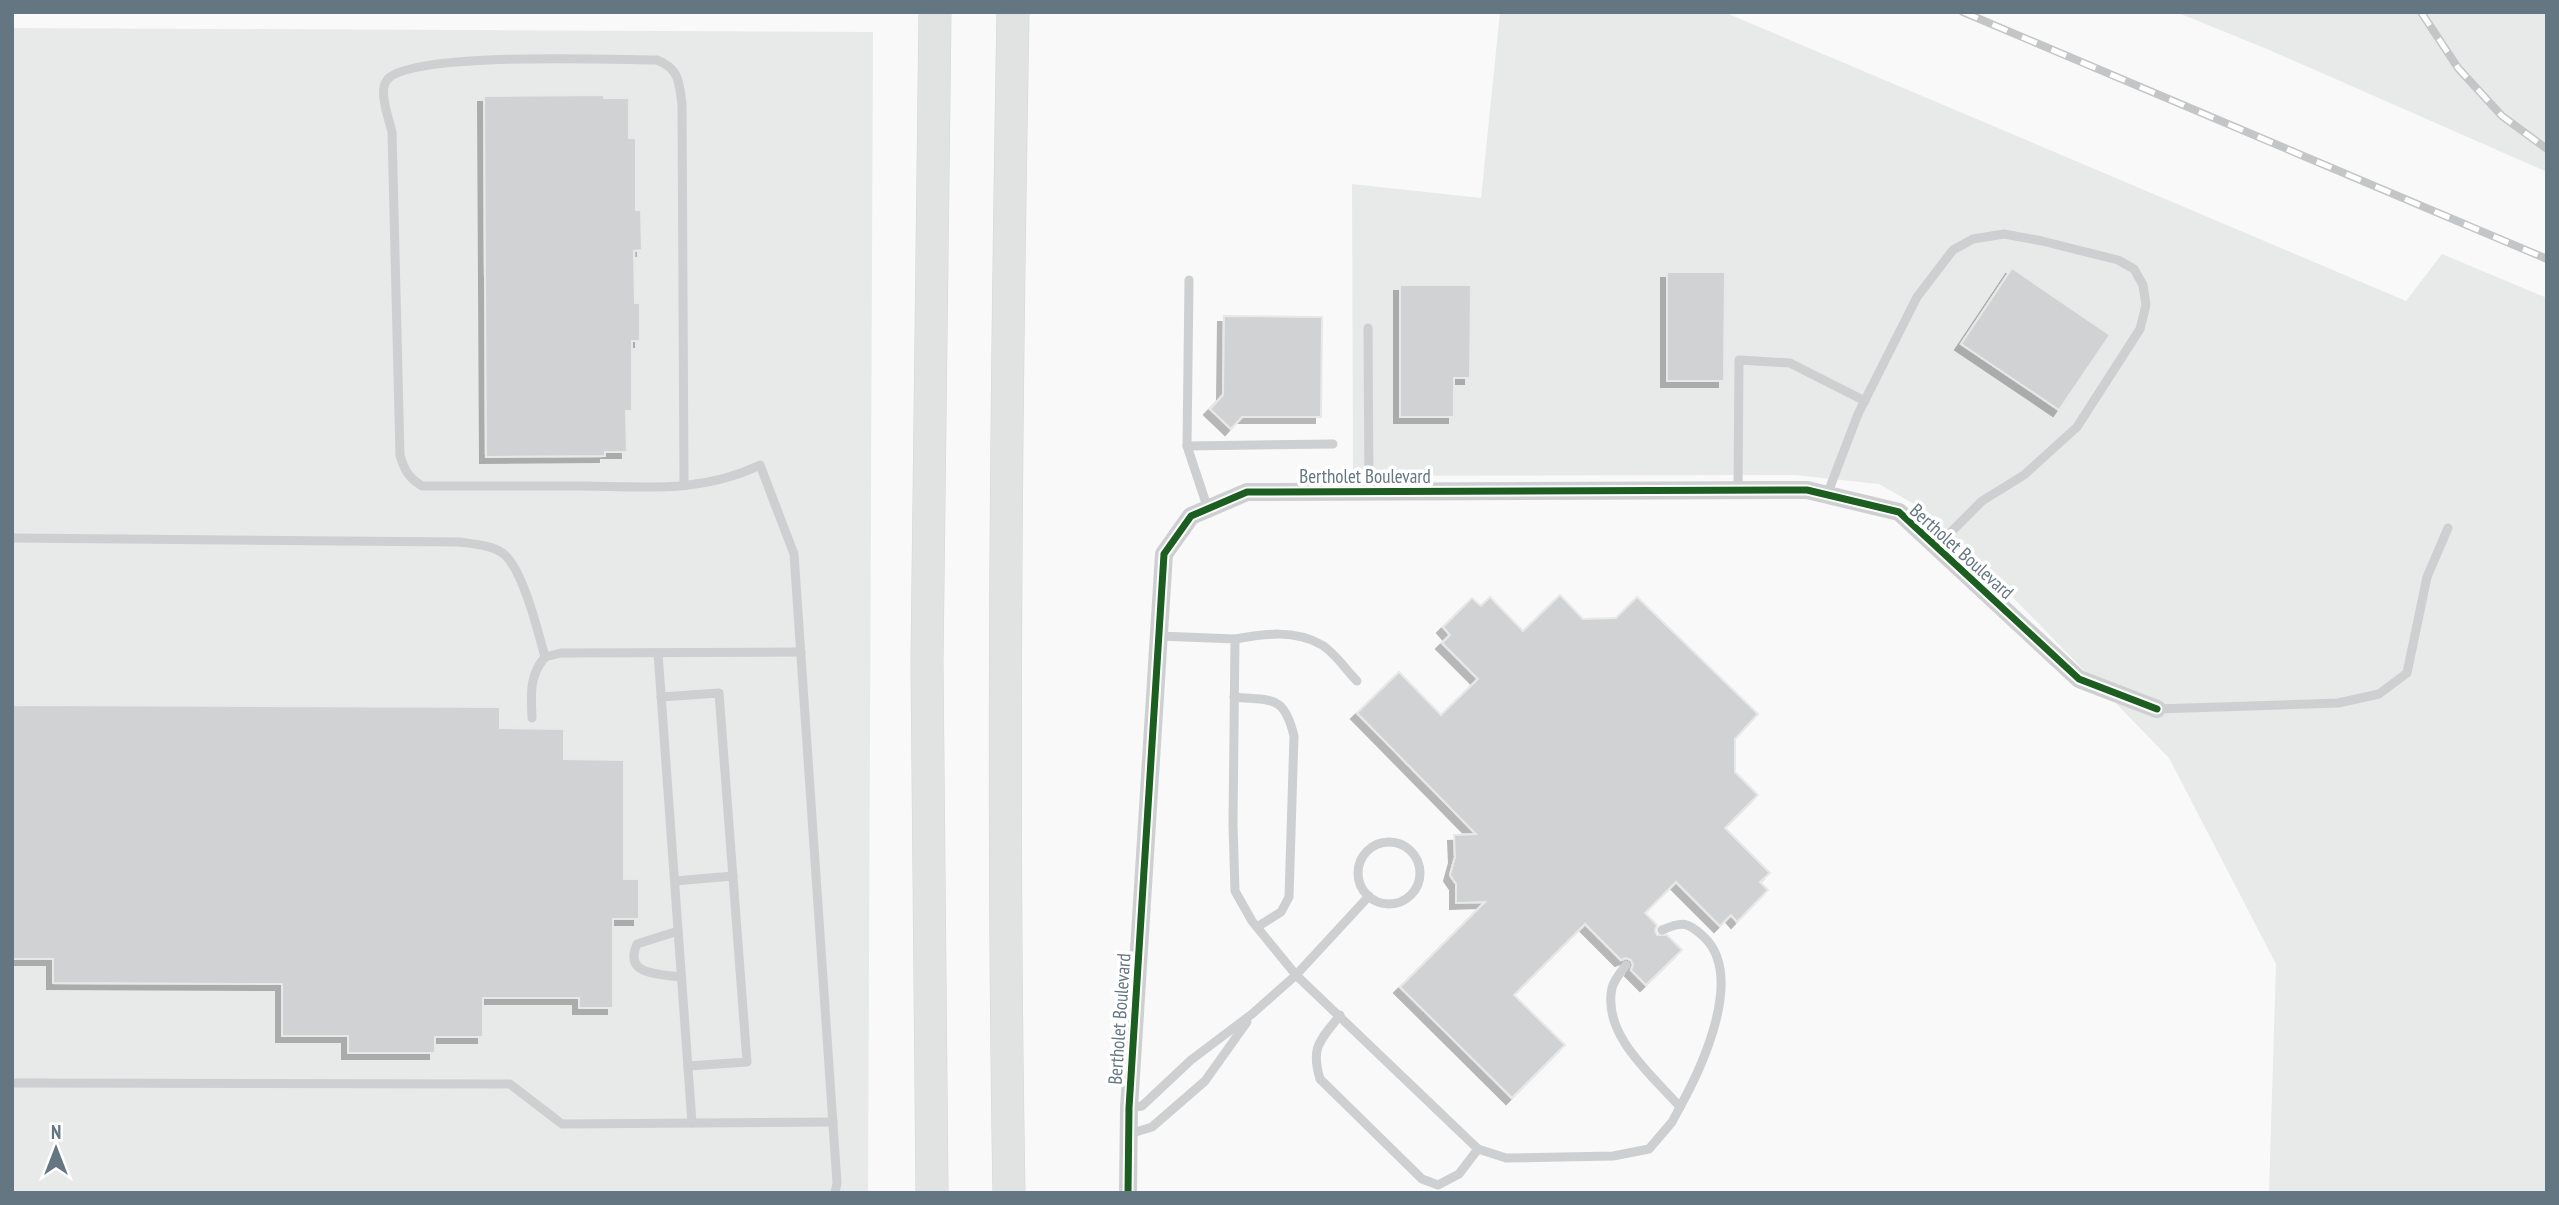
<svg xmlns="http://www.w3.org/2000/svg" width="2559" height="1205" font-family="'PT Sans Narrow',sans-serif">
<defs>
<filter id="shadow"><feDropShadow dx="-6" dy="6" stdDeviation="0" flood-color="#0004"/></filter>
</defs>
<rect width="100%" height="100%" fill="#f9f9f9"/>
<g fill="#e8e9e9">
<path d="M 1500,12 L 1724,12 L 2406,301 L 2442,254 L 2547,298 L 2547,1193 L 2269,1193 L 2276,964 L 2169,758 L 1971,554 L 1928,512 L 1879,484 L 1794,475 L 1353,476 L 1352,184 L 1481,198 Z"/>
<path d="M 2176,12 L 2547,12 L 2547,172 L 2267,49 Z"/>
<path d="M 12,28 L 873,32 L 868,1193 L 12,1193 Z"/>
</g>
<g fill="#d0d2d3" stroke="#e8e8e8" stroke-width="2" filter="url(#shadow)">
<path d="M 604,95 L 604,98 L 629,98 L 629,138 L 636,138 L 636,210 L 641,210 L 642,250 L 634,251 L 635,303 L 640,303 L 640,341 L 632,341 L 632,411 L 626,411 L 627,452 L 605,452 L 605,456 L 486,457 L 484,96 Z"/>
<path d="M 2012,268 L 2110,335 L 2059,410 L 1961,344 Z"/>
<path d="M 1667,272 L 1725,272 L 1724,381 L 1667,381 Z"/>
<path d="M 1400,285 L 1471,285 L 1470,378 L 1454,378 L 1454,417 L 1400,417 Z"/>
<path d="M 1224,316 L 1322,317 L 1321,417 L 1242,417 L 1231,429 L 1210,409 L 1223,395 Z"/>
<path d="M 1560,595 L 1583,619 L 1616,618 L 1637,597 L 1758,714 L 1735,739 L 1735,772 L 1758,795 L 1725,828 L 1770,873 L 1760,882 L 1768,890 L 1737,922 L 1731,915 L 1720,926 L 1676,882 L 1645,913 L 1657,925 L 1655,930 L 1657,935 L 1667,935 L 1682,950 L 1646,985 L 1631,970 L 1633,965 L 1631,960 L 1626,958 L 1621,960 L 1585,924 L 1514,995 L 1565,1045 L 1512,1098 L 1400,987 L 1485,902 L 1456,903 L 1456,884 L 1450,875 L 1455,857 L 1454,835 L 1476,834 L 1357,713 L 1399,672 L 1441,715 L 1478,679 L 1442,643 L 1450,635 L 1443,627 L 1472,598 L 1481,606 L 1490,597 L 1523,631 Z"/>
<path d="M 12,705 L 500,707 L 500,728 L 564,729 L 564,759 L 624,760 L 624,879 L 639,879 L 639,919 L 613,919 L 613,1008 L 579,1008 L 579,998 L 483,998 L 483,1037 L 435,1037 L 435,1053 L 348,1053 L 348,1036 L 282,1036 L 282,984 L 53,983 L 53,959 L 12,959 Z"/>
</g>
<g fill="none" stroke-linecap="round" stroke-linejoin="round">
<defs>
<g id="highway">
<path d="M 932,1193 L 927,662 L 935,12"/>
<path d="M 1009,1193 C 1002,799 1006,406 1013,12"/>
</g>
</defs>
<use href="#highway" stroke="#d5d6d6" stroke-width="33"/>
<g stroke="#cecfd0" stroke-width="9">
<path d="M 1189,280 L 1187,446 L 1208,509"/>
<path d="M 1368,328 L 1369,492"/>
<path d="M 1187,446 L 1333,444"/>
<path d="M 684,485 L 682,104 C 679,83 680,69 657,60 C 614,60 409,51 387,80 C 378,91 389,119 392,132 L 400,455 C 404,470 409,478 422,486 C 476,486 530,486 584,486 C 646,487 702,493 760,465 L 794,554 L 837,1183 L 835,1193"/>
<path d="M 1738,490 L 1739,360 L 1790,363 L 1865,401"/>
<path d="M 1827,495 L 1858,414 L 1917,297 L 1953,250 L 1973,239 L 2004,234 L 2042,241 L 2118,260 L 2134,269 L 2143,285 L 2146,305 L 2140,329 L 2077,427 L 2024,475 L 1982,501 L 1936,547"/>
<path d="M 12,538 L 459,542 C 473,544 494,545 505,555 C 524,573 538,632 545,657 L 561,653 L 801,652"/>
<path d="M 1159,636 L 1235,639 L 1233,824 L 1235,891 L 1252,921 L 1296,975 L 1369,896"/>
<path d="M 1235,639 C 1263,634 1295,629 1322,645 C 1335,653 1346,670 1357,681"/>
<path d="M 658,653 L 692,1123"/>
<path d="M 661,697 L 719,693 L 747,1062 L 688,1066"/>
<path d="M 1234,697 C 1272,701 1284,694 1294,736 L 1289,897 L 1281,912 L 1257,927"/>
<path d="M 2157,709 L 2338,703 L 2379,694 L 2407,673 L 2427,577 L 2448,528"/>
<path d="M 532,718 C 531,694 529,676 545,657"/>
<circle cx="1389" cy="873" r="31"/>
<path d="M 675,881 L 733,876"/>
<path d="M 678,931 L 637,944 C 623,976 660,974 681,977"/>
<path d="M 1626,965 C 1621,972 1614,980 1612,988 C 1602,1035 1652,1075 1680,1107 C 1702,1067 1745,976 1704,937 C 1688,922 1683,921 1662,930"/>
<path d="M 1340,1015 C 1321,1040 1310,1046 1320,1079 L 1422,1179 L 1438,1185 L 1459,1174 L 1478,1149"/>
<path d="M 12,1083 L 510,1084 L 562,1124 L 833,1122"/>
<path d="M 1129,1108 L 1142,1106 L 1191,1060 L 1252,1014 L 1296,975 L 1478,1149 L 1506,1158 L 1613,1156 L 1649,1149 L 1672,1122 L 1680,1107"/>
<path d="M 1129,1134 L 1152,1127 L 1205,1081 L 1247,1022"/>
</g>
<path stroke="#cecfd0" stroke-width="18" d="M 1128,1193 L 1129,1108 L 1164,554 L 1191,516 L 1247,492 L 1807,490 L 1899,512 L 2079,679 L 2157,709"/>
<use href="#highway" stroke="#e1e2e2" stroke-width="32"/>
<defs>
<g id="rail">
<path d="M 1963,12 L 2547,259"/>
<path d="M 2421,12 L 2458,68 L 2502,116 L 2547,149"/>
</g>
</defs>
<use href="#rail" stroke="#c3c5c6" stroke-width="8"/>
<use href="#rail" stroke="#fff" stroke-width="5" stroke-dasharray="16" stroke-linecap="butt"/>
<defs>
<path id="cycleway" d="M 1128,1193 L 1129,1108 L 1164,554 L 1191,516 L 1247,492 L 1807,490 L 1899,512 L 2079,679 L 2157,709"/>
</defs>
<use href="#cycleway" stroke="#fff" stroke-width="11"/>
<use href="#cycleway" stroke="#1b5e20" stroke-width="7"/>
</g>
<g text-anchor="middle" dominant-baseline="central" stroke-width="7" stroke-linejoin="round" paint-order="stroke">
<g font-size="19" fill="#657683" stroke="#fff">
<text x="1365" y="476">Bertholet Boulevard</text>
<text transform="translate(1962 551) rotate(42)">Bertholet Boulevard</text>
<text transform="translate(1119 1019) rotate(-86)">Bertholet Boulevard</text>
</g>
</g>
<rect width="2559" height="1205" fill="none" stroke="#657683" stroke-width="28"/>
<g transform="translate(56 1149)" stroke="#ffffff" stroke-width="5" paint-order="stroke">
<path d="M0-5L12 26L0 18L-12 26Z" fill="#657683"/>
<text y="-10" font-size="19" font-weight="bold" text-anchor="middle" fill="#657683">N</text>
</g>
</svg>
